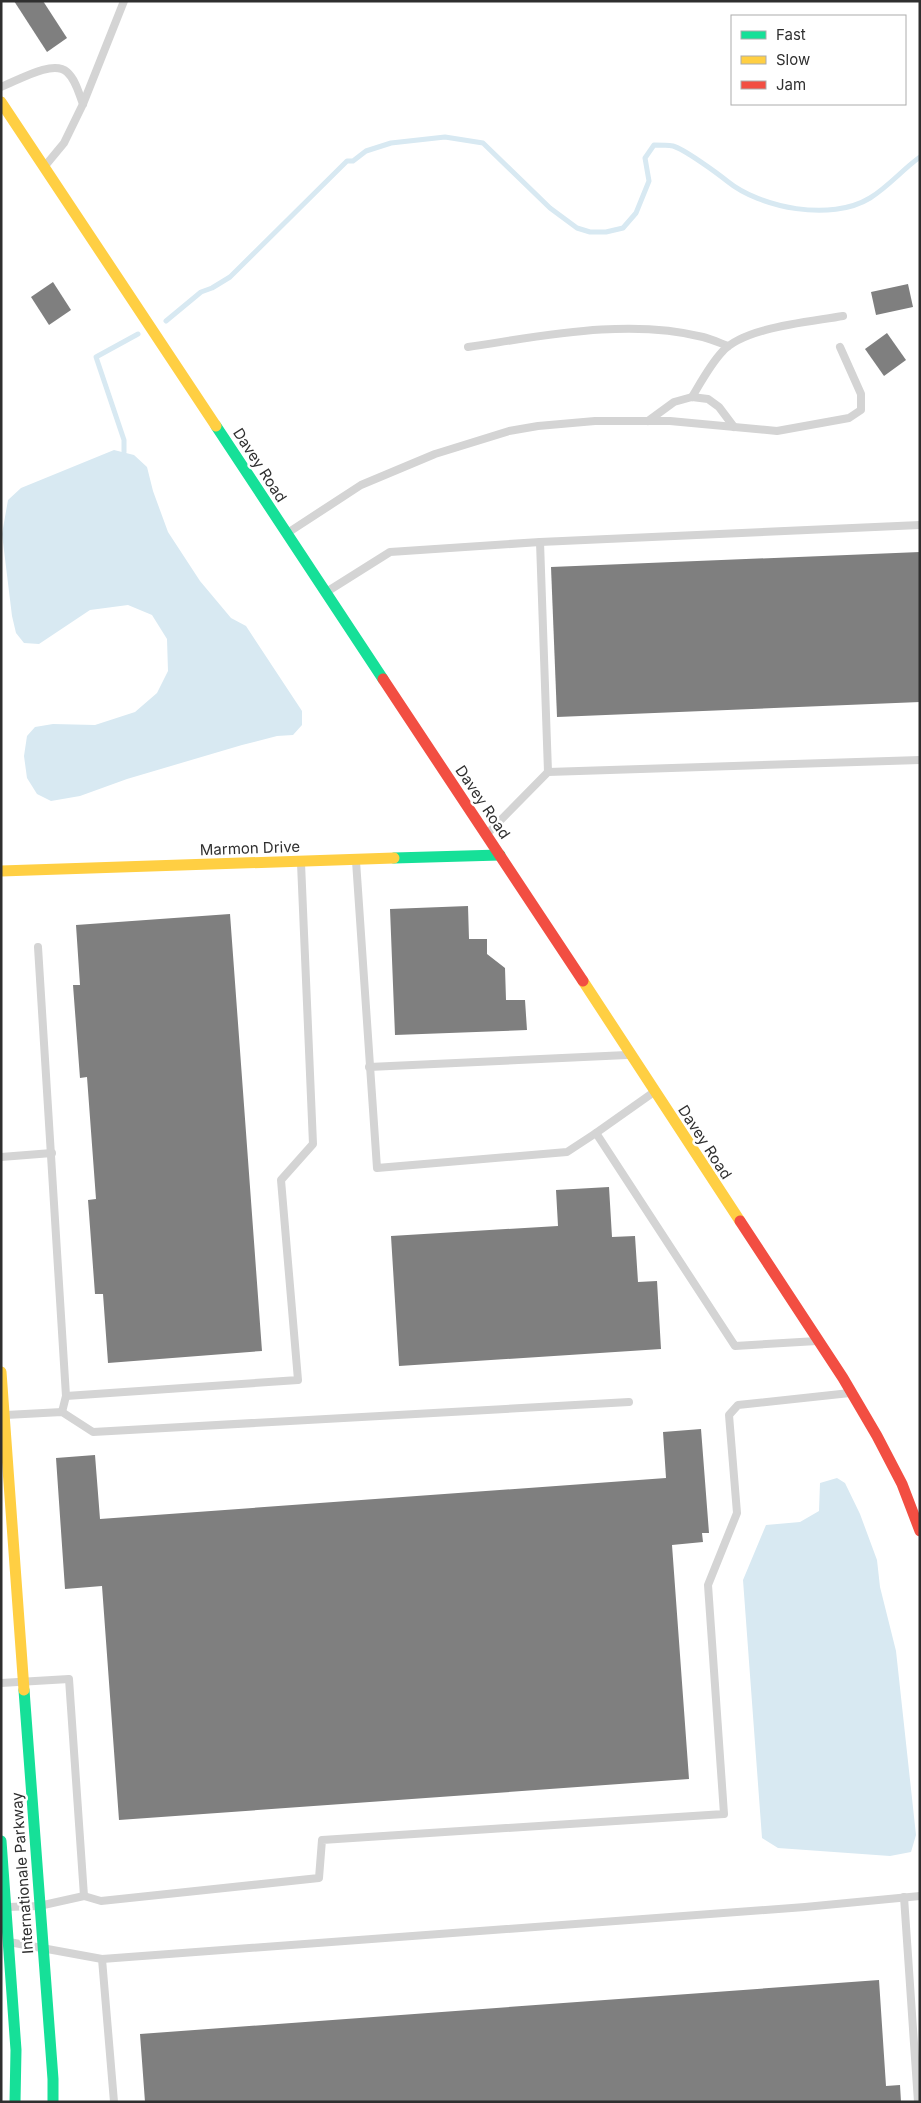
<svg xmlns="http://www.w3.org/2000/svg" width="921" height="2103" font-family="Inter,sans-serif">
<rect width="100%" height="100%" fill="#fff"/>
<g fill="#d8e9f2">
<path d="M 114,450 L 134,455 L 147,467 L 153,491 L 168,532 L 200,581 L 231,618 L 246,626 L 302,711 L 302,725 L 293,735 L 277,736 L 242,745 L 127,779 L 80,796 L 51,801 L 37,794 L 27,778 L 24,756 L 27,736 L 35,727 L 53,724 L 95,725 L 135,712 L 157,693 L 168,671 L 167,639 L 152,615 L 128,605 L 90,610 L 39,644 L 24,643 L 16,633 L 12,616 L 2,534 L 8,500 L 21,488 Z"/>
<path d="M 837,1478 L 845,1483 L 860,1514 L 877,1560 L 880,1587 L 896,1651 L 916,1835 L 911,1852 L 890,1856 L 778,1848 L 762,1838 L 743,1580 L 766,1525 L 800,1522 L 819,1511 L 820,1483 Z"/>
</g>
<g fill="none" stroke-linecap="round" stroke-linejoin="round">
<g stroke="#d8e9f2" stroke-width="5">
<path d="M 166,321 L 201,292 L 212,288 L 230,277 L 347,161 L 353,161 L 366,151 L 391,143 L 445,137 L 483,143 L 550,208 L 577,228 L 590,232 L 606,232 L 623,228 L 636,213 L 649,181 L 645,158 L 654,145 C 661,145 667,145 673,146 C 684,149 717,173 727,181 C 760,208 831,222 870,198 C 888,187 902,170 920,157"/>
<path d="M 124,452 L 124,440 L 96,357 L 138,334"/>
</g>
</g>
<g fill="#7f7f7f">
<path d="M 14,1 L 43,1 L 67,38 L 47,52 Z"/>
<path d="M 53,282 L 71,310 L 49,325 L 31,297 Z"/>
<path d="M 908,284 L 913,307 L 876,315 L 871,292 Z"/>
<path d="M 887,333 L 906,360 L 884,376 L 865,349 Z"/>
<path d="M 920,552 L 920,702 L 557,717 L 551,567 Z"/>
<path d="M 468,906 L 469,939 L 487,939 L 487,954 L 505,968 L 506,1000 L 525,1000 L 527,1030 L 395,1035 L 390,909 Z"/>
<path d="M 230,914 L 262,1351 L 108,1363 L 103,1294 L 95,1294 L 88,1200 L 96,1199 L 87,1077 L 80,1078 L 73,985 L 80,985 L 76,925 Z"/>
<path d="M 609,1187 L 612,1237 L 635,1236 L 638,1282 L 657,1281 L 661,1349 L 399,1366 L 391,1236 L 558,1226 L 556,1190 Z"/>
<path d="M 701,1429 L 709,1533 L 702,1533 L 703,1542 L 672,1545 L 689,1779 L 119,1820 L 102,1586 L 65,1589 L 56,1458 L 95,1455 L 100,1519 L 666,1478 L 663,1432 Z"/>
<path d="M 879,1980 L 886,2086 L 900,2085 L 901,2102 L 145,2102 L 140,2034 Z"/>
</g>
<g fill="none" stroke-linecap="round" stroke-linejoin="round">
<g stroke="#d4d4d4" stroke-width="8">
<path d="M 1,87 C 17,81 53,59 67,72 C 76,80 79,94 83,104"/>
<path d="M 45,166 L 64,143 L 83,104 L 124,1"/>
<path d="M 468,347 C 543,336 628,318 703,337 C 711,339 720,343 728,346"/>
<path d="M 692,397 C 701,382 710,365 722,352 C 744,327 810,322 843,316"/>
<path d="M 648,421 L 674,402 L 692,397 L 708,399 L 719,407 L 734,427"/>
<path d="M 289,532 L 361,485 L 435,454 L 509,431 L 538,426 L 595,421 L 670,421 L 777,431 L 849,418 L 861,410 L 861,394 L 840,347"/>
<path d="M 540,542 L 548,772"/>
<path d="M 328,591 L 390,552 L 540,542 L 920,525"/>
<path d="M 488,833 L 548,772 L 920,760"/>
<path d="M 356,861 L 377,1168 L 567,1152 L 596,1133 L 735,1346 L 817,1341"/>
<path d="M 38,947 L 66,1396 L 62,1412"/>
<path d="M 369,1067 L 627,1055"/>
<path d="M 596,1133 L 654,1092"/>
<path d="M 1,1157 L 52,1153"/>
<path d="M 66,1396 L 298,1380 L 281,1180 L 313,1144 L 301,863"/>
<path d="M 6,1415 L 62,1412 L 93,1432 L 629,1402"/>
<path d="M 1,1683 L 69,1679 L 84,1896"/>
<path d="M 904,1897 L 918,2102"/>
<path d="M 7,1907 L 39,1906 L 84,1896 L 101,1901 L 319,1878 L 322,1840 L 724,1814 L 708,1585 L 737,1513 L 729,1415 L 738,1405 L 850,1393"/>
<path d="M 9,1942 L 102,1959 L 114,2102"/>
<path d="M 102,1959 L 805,1907 L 920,1896"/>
</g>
<g stroke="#16e098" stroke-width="11">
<path d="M 216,426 L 383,679"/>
<path d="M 394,858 L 500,855"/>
<path d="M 24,1690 L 53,2079 L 53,2102"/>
<path d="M 1,1841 L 16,2050 L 15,2102"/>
</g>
<g stroke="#ffcf43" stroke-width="11">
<path d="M 1,102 L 216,426"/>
<path d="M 1,871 L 394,858"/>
<path d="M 583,981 L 740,1221"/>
<path d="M 1,1372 L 24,1690"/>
</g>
<g stroke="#f24e42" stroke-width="11">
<path d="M 383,679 L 583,981"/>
<path d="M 740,1221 L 843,1378 L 877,1436 L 902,1484 L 920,1531"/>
</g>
</g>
<g text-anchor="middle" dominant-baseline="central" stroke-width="5" stroke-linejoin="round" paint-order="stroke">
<g font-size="15" fill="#2f2f2f" stroke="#fff">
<text transform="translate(260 465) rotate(57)">Davey Road</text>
<text transform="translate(483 802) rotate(56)">Davey Road</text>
<text transform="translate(250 848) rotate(-2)">Marmon Drive</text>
<text transform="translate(705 1142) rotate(57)">Davey Road</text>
<text transform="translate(22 1873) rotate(-94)">Internationale Parkway</text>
</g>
</g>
<rect width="921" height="2103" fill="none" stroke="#2f2f2f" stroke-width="5"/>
<rect x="731" y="15" width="175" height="90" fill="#ffffff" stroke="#acacac"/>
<rect x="741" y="31" width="25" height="8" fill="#16e098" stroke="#acacac"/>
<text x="776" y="40" font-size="15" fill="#2f2f2f">Fast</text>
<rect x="741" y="56" width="25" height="8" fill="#ffcf43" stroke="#acacac"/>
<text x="776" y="65" font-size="15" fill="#2f2f2f">Slow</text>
<rect x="741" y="81" width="25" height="8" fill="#f24e42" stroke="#acacac"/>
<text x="776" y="90" font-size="15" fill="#2f2f2f">Jam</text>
</svg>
